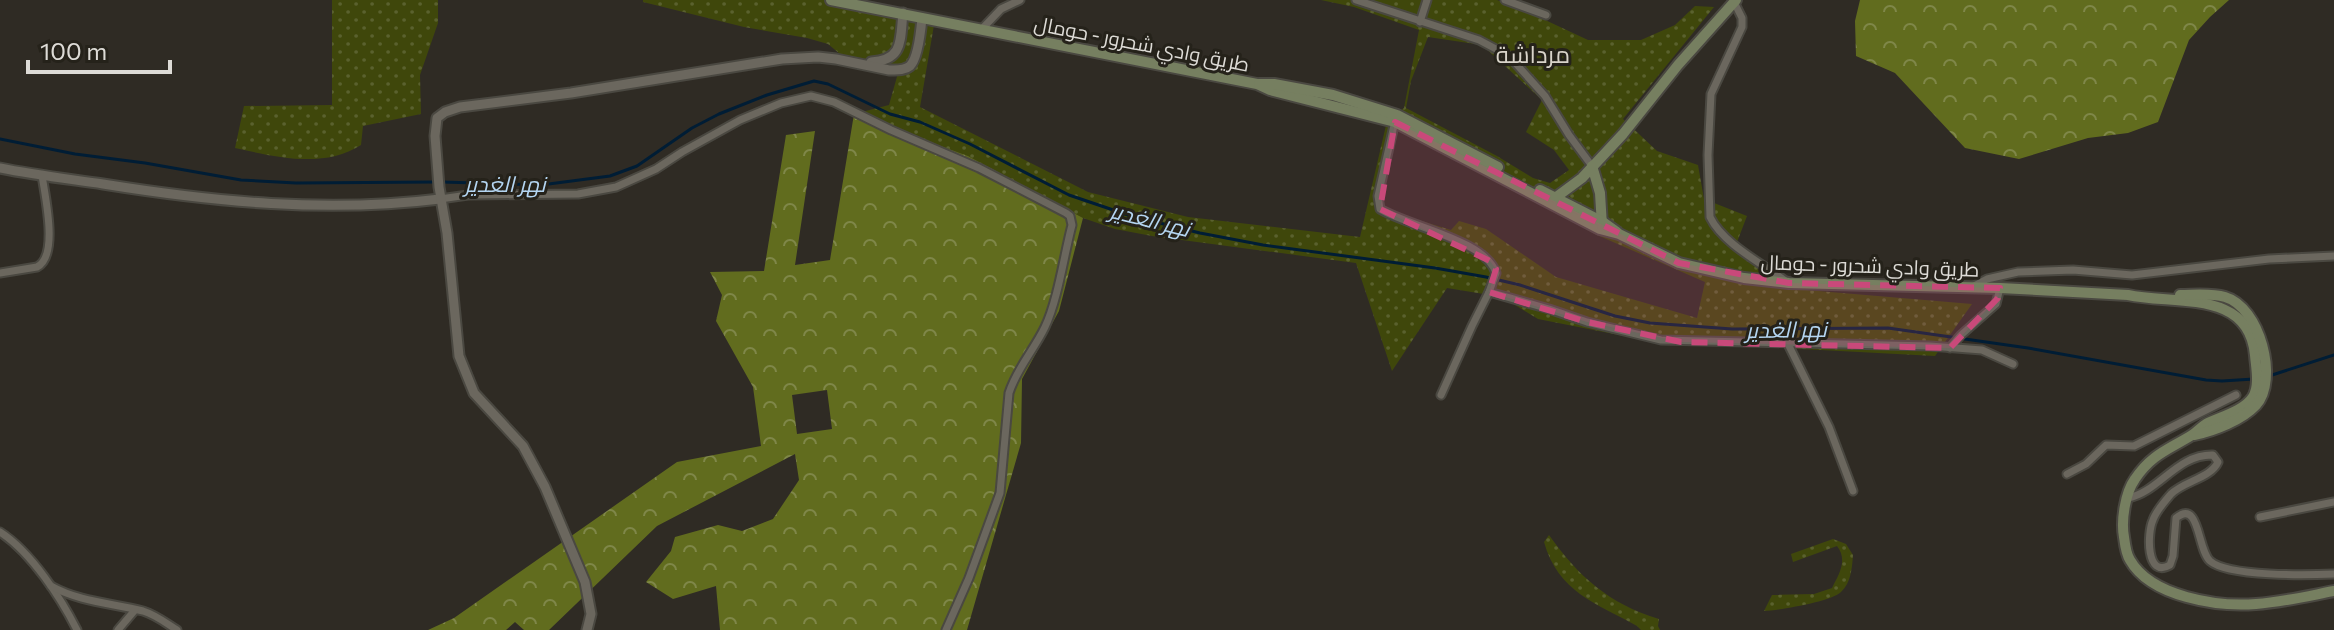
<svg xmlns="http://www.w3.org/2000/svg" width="2334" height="630" font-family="Commissioner,Cairo,sans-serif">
<defs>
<pattern id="grass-dots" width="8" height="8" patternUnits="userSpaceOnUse" patternTransform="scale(2)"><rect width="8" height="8" fill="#3f470b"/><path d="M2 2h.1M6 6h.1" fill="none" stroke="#5a612e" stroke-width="1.8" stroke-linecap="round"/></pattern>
<pattern id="forest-crowns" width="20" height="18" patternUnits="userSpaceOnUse" patternTransform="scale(2)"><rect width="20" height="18" fill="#616c1e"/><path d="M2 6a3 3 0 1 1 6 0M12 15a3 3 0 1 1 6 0" fill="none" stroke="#7f8749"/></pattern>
</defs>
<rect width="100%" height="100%" fill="#2f2b24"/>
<g fill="url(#grass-dots)" fill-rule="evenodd">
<path d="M 332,0 L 438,0 L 438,23 L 420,75 L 421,114 L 363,126 L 361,145 C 324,169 276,157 235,148 L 244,106 L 332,105 Z"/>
<path d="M 643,0 L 841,0 L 934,25 L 920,107 L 1088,192 L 1188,217 L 1360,237 L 1387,121 L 1404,108 L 1419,30 L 1354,7 L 1321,0 L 1497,0 L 1528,12 L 1588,40 L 1641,40 L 1675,25 L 1695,6 L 1714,7 L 1623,119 L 1657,151 L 1698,165 L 1704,199 L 1747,216 L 1734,250 L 1783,288 L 1972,304 L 1935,356 L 1649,341 L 1538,319 L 1502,297 L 1447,288 L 1392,371 L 1356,263 L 1152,236 L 1115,229 L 1083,218 L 968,156 L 854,114 L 889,105 L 900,66 L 840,54 L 828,44 L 807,38 L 744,27 L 643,2 ZM 1428,37 L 1482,45 L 1542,100 L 1526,132 L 1554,150 L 1569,170 L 1550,183 L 1533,178 L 1497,156 L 1406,108 L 1411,81 ZM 1398,128 L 1597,235 L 1705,282 L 1697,318 L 1556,277 L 1486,229 L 1459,221 L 1451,230 L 1392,212 L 1379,202 Z"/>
<path d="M 1549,535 C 1578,576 1609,604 1659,619 L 1658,626 L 1660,630 L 1641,630 L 1637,626 C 1596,603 1558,592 1544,542 Z"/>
<path d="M 1833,539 L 1846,544 L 1853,555 C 1852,568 1851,583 1841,592 C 1830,602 1780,610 1764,611 L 1772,595 L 1814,594 L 1832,588 C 1839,574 1848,560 1837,546 L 1793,562 L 1791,554 Z"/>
</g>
<g fill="url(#forest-crowns)" fill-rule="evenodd">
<path d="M 1860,0 L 2229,0 L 2210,17 L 2189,40 L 2158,122 L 2128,133 L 2088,138 L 2019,159 L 1965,148 L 1895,73 L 1856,56 L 1855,21 Z"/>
<path d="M 854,114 L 968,156 L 1083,218 L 1059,311 L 1022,379 L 1021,443 L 967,630 L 720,630 L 716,586 L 673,599 L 646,582 L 671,551 L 675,537 L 718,525 L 742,531 L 773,519 L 799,480 L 795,454 L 657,526 L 549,630 L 524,630 L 515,622 L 506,630 L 428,630 L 454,618 L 677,462 L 761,446 L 753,387 L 716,321 L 722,295 L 710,272 L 764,271 L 786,135 L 815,131 L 795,265 L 830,260 ZM 827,390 L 832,429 L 797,434 L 792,395 Z"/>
</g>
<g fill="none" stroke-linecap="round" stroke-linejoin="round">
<g stroke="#001d35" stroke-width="3">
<path d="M 0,139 L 75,154 L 145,163 L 241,180 L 296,183 L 435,182"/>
<path d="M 442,182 L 541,185 L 610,176 L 637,166 L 692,128 L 719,114 L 767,95 L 814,81 L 828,84 L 890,114 L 920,122 L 970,144 L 1069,195 L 1131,216 L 1200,233 L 1263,245 L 1435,268 L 1486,277 L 1520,285 L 1615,316 L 1650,323 L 1732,329 L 1888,328 L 2028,348 L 2206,380 L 2222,381 L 2254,379"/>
<path d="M 2269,376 L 2334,355"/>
</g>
<defs>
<g id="minor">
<path d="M 1356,0 L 1479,40 L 1509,56 L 1545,96 L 1569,135 L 1592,166"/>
<path d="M 1505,0 L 1546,15"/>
<path d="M 1734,2 L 1742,18 L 1742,27 L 1711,94 L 1708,155 L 1710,217 C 1723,244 1763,264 1787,282"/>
<path d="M 1420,22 L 1427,0"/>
<path d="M 981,30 L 1001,9 L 1020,0"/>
<path d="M 1395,121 L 1378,196 L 1380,209 C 1407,226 1486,240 1496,273 L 1489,292 L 1472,326 L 1441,395"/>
<path d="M 440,199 L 468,195 L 578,194 L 616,187 L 656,169 L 682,152 L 740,120 L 781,103 L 811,96 L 834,102 L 891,130 L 979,168 L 1066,213 L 1070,216 L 1072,225 C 1064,255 1058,300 1045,327 C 1034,350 1017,368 1009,393 L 1000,493 L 969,578 L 946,630"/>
<path d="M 0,273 L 37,267 C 59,256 45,197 42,175"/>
<path d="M 1972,287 L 1987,279 L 2018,272 L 2073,270 L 2132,275 L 2269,259 L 2334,256"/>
<path d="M 1489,292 L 1549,309 L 1587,322 L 1661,340 L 1930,346 L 1982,350 L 2013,364"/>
<path d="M 1788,344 L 1829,427 L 1853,491"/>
<path d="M 1950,348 L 1961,335 L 1996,304 L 2000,288"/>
<path d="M 2067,474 L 2086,464 L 2106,445 L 2134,446 L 2236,395"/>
<path d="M 2128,498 C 2159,492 2177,454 2213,455 L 2218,462 C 2211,478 2184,481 2171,494 C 2165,501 2156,511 2153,520 C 2147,533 2146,579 2170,565 L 2173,556 L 2176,518 C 2200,499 2197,549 2210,561 C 2228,577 2309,575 2334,574"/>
<path d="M 2260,517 L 2334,502"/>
<path d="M 0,532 C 31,552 61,598 77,630"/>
<path d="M 51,586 C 80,602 111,603 143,611 C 156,615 166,623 177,630"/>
<path d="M 118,630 L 135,610"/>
</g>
<g id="tertiary">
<path d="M 871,62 C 904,60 900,40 903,13"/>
<path d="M 0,168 C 34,175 69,179 103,184 C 215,202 327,213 440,199"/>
<path d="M 587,630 L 591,614 L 585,582 L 545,487 L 523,446 L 474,393 L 459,356 L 447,233 L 439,187 L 435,136 L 437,118 L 445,112 L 460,107 L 571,93 L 782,59 L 818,57 L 836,59 L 889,70 C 896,70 904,71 910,66 C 918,58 921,29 922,18"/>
</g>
<g id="secondary">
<path d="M 831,0 L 1257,84 L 1270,90 L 1395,122 L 1600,229 L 1619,234 L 1679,263 L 1744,278 L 1789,283 L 2000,288 L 2128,295 C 2175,305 2249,289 2255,355 C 2256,368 2260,385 2253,397 C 2244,411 2220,417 2206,424 C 2201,427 2197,432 2192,435 C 2168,450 2152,454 2135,479 C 2125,493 2121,521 2124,537 C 2125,545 2126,554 2130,560 C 2151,597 2218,607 2256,604 C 2283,602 2308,596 2334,591"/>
<path d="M 1259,84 L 1274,84 L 1333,95 L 1397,115 L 1498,167"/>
<path d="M 1592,166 L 1600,193 L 1602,226"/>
<path d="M 1540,190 L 1603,222 L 1617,232"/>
<path d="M 1555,198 L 1582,178 L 1623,134 L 1678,65 L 1736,0"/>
<path d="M 2180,295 C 2194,295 2211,293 2225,297 C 2260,307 2279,380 2256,405 C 2242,420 2214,431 2194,435"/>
</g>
</defs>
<use href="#minor" stroke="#4a4841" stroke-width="11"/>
<use href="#tertiary" stroke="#4a4841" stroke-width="13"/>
<use href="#secondary" stroke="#4a4841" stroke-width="14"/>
<use href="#minor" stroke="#6b675e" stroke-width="7"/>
<use href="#tertiary" stroke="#6b675e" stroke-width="9"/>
<use href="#secondary" stroke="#767f60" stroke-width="10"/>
</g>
<path fill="#c9497a" fill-opacity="0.2" stroke="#c9497a" stroke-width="6" stroke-dasharray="16 10" stroke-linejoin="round" d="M 1395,122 L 1679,263 L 1789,283 L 2000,288 L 1998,298 L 1950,348 L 1681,342 L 1587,322 L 1489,292 L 1496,269 L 1490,261 L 1380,209 Z"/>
<g text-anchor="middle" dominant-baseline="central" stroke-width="6" stroke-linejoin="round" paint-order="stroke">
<g font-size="20" fill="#dddbd6" stroke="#25221a">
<text transform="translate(1142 43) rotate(11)">طريق وادي شحرور - حومال</text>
<text transform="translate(1870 265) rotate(2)">طريق وادي شحرور - حومال</text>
</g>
<g font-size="22" font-style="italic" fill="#b4d5f1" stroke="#25221a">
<text x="505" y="183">نهر الغدير</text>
<text transform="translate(1150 219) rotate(14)">نهر الغدير</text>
<text transform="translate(1786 329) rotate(-1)">نهر الغدير</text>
</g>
<g font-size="24" fill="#d9d4ca" stroke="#25221a">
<text x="1533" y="53">مرداشة</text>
</g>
</g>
<path d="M28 60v12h142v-12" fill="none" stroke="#dddbd6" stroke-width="4"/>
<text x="40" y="60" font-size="24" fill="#dddbd6" stroke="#25221a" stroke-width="6" paint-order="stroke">100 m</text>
</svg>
